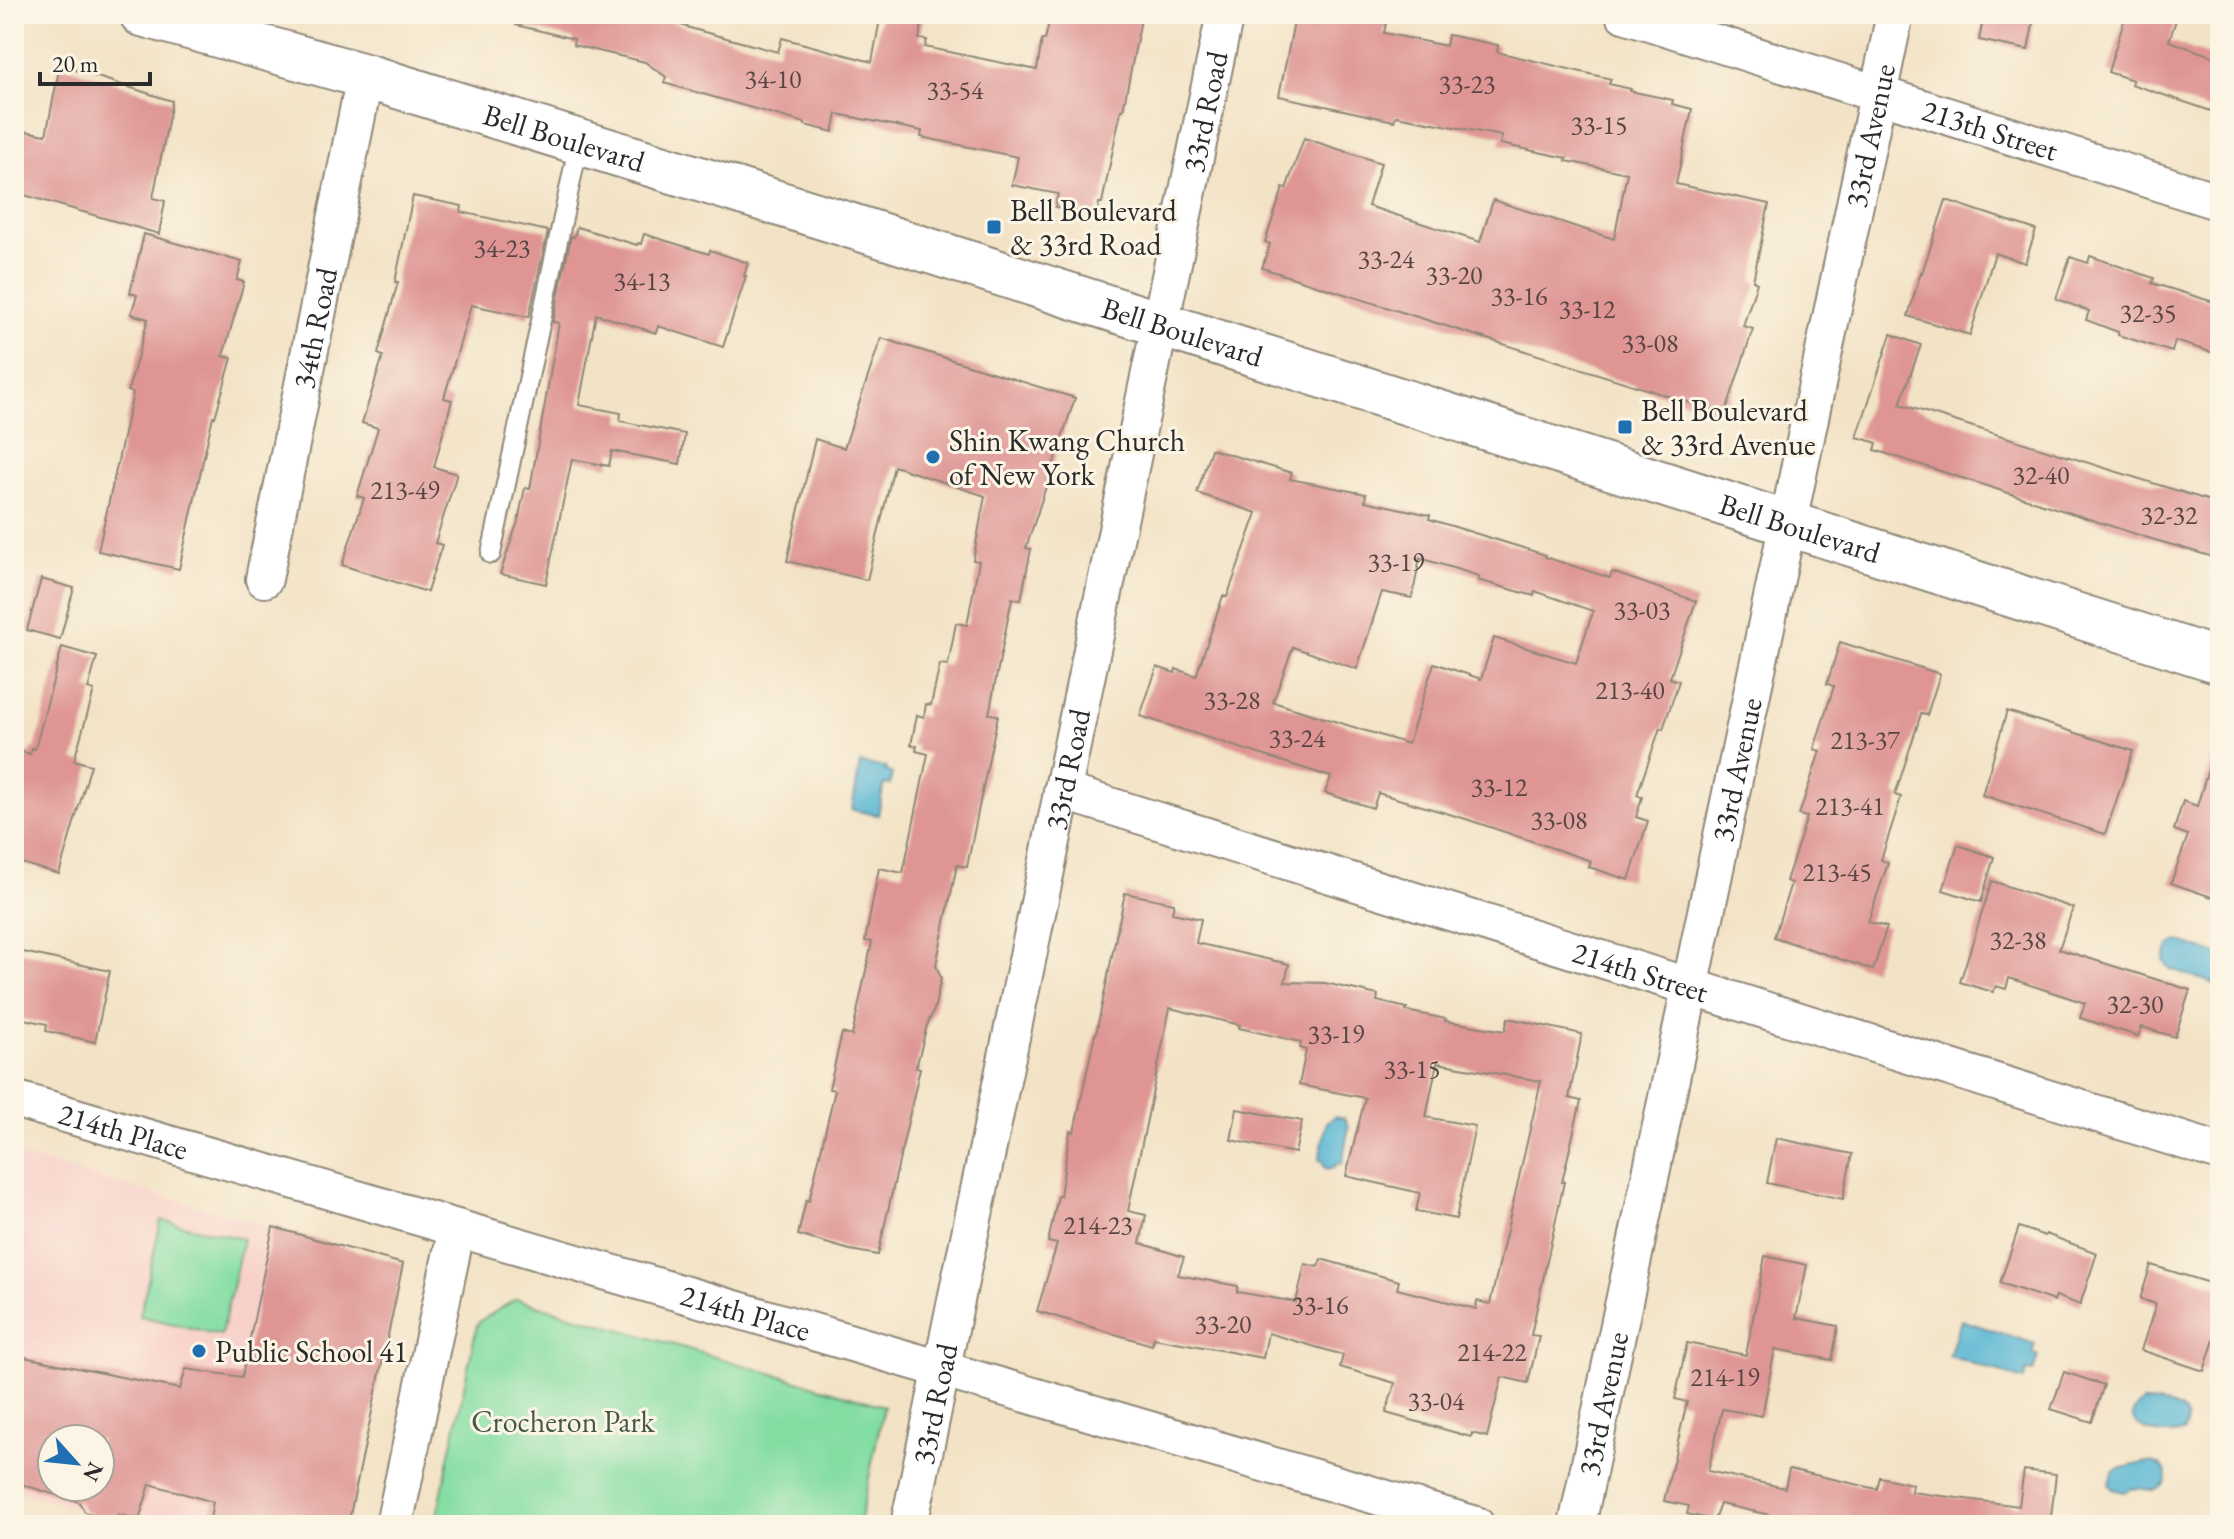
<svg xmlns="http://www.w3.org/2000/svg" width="2234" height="1539" font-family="'EB Garamond',serif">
<rect width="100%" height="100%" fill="#fcf5e5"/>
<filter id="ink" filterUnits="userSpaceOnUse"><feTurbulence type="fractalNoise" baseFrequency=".0125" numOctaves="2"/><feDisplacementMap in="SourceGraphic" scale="16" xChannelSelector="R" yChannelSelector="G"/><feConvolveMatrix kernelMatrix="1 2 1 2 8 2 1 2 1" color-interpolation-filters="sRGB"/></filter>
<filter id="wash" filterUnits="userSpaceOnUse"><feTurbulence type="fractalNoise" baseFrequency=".006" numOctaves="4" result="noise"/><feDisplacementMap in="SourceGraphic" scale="32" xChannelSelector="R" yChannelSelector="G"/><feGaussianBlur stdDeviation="1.8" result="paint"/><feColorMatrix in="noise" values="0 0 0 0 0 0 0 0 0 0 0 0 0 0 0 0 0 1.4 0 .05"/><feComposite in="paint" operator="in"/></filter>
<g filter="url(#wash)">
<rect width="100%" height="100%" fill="#f3e3c6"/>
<path fill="#f7d0c9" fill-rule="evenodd" d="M 14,1154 L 403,1264 L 347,1525 L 136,1525 L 14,1490 ZM 52,1439 L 100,1439 L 100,1487 L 52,1487 Z"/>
<g fill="#82dda3" stroke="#568467" stroke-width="2">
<path d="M 161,1220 L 243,1239 L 221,1335 L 140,1316 Z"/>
<path d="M 516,1299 L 884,1406 L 859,1525 L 435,1525 L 477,1325 L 480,1321 Z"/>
</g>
<g fill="#56b6d4" stroke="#407080" stroke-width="2">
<path d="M 860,763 L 887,768 L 886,772 L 892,773 L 890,785 L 884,784 L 878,815 L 852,810 Z"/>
<path d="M 2177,941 L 2220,955 L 2220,983 L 2218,985 L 2168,968 L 2164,960 L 2169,946 Z"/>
<path d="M 1335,1116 L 1344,1118 L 1349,1126 L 1342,1164 L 1337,1163 L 1335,1167 L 1328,1169 L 1325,1167 L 1322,1160 L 1319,1160 L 1327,1122 Z"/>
<path d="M 1961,1320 L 2035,1344 L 2032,1354 L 2038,1356 L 2033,1372 L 2026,1371 L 2024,1380 L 1949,1356 Z"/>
<path d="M 2143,1402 C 2161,1403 2197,1404 2184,1431 C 2165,1441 2110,1425 2143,1402 Z"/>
<path d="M 2148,1462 C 2161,1461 2175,1476 2161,1487 C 2151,1496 2140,1482 2124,1492 L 2113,1489 L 2109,1484 L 2112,1472 L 2118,1469 Z"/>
</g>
<g id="blocks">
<g fill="#de9594" fill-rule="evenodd">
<path d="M 518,14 L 648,14 L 693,29 L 778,52 L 782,38 L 872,62 L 881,14 L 924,14 L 919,39 L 927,40 L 925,47 L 1037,70 L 1042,39 L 1045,40 L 1051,14 L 1142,14 L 1123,110 L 1121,110 L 1102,203 L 1099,203 L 1097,215 L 1055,207 L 1058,194 L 1012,185 L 1018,157 L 921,137 L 922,131 L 837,114 L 833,132 L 805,125 L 805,123 L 664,83 L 666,77 L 645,62 L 573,45 L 574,39 L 516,25 Z"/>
<path d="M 1307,14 L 1388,14 L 1384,33 L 1446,46 L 1448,35 L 1498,45 L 1497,52 L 1611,79 L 1609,84 L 1631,89 L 1630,91 L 1673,100 L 1672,104 L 1692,109 L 1676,184 L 1769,204 L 1753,281 L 1757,283 L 1743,326 L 1753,329 L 1725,414 L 1262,268 L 1270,244 L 1265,242 L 1283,188 L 1286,189 L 1304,138 L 1381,163 L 1368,206 L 1480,242 L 1493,200 L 1614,239 L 1627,173 L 1566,161 L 1567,158 L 1500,144 L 1502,136 L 1396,116 L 1394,121 L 1279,96 L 1295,17 L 1306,19 Z"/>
<path d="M 1984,14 L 2035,14 L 2028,50 L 1979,40 Z"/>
<path d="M 2126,14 L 2178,14 L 2169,41 L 2220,59 L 2220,114 L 2131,84 L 2133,80 L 2108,72 Z"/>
<path d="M 60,65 L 172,101 L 153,198 L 165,201 L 159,234 L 14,192 L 14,129 L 46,135 Z"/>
<path d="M 413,196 L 462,206 L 461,212 L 548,231 L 529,317 L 471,305 L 444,398 L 452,400 L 434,467 L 457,474 L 435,543 L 442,545 L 427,592 L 342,565 L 364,498 L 357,496 L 378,428 L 362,423 L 383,356 L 378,354 L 398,282 L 395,282 Z"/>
<path d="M 1946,200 L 2036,230 L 2025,263 L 1995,253 L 1970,335 L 1908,316 L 1921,272 L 1922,273 Z"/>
<path d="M 577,227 L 637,245 L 638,243 L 641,244 L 644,234 L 709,254 L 710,250 L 748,263 L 744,276 L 746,276 L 723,347 L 658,326 L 656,333 L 596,314 L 579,405 L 621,413 L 620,421 L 685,434 L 680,464 L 612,451 L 609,466 L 572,459 L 546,584 L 500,574 L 518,521 L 525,488 L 530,489 L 559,323 L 553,322 L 571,236 L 574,237 Z"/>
<path d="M 144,234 L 242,262 L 237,280 L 244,282 L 223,356 L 232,358 L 215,417 L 213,416 L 179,569 L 98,551 L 133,393 L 128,391 L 148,319 L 131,314 L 137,295 L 130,293 Z"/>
<path d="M 2090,256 L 2154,278 L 2152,283 L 2220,304 L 2220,355 L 2175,341 L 2172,352 L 2118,335 L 2118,332 L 2086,320 L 2089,311 L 2056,299 L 2070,257 L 2088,263 Z"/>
<path d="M 1891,334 L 1921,345 L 1900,404 L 2220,504 L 2220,559 L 2145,537 L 1875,450 L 1877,443 L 1857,437 Z"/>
<path d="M 881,338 L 1075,398 L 1026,548 L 1031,549 L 1021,600 L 1012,598 L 989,714 L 998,715 L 982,792 L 967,867 L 957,865 L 936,965 L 941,978 L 934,1010 L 927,1025 L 916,1068 L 920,1068 L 878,1255 L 850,1250 L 798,1235 L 806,1200 L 809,1201 L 835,1090 L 829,1089 L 842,1033 L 852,1036 L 872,942 L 865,941 L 879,868 L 903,873 L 928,754 L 916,751 L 917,746 L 911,745 L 917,715 L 924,717 L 926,704 L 931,705 L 940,664 L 948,665 L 956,623 L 967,625 L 979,561 L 973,560 L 985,496 L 894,466 L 867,580 L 787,561 L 815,439 L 844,448 Z"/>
<path d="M 1211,449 L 1292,473 L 1290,479 L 1366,494 L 1365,501 L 1430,515 L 1429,519 L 1546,555 L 1545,557 L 1610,578 L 1612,572 L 1696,601 L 1670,678 L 1679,681 L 1663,729 L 1660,728 L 1637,795 L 1642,797 L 1636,817 L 1648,821 L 1629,880 L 1589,867 L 1591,861 L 1466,819 L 1378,793 L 1373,808 L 1325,793 L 1331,777 L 1140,716 L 1157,667 L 1175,673 L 1176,669 L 1196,676 L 1223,596 L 1227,597 L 1257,513 L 1197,493 ZM 1420,558 L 1479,576 L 1478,580 L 1534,596 L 1535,591 L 1593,611 L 1576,663 L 1494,638 L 1481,679 L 1434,663 L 1408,744 L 1273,702 L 1293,647 L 1357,669 L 1382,592 L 1412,598 Z"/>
<path d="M 41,579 L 74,588 L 60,639 L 27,630 Z"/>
<path d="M 1840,642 L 1940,674 L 1927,715 L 1921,714 L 1895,795 L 1901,797 L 1881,860 L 1888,863 L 1868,922 L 1887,927 L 1873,970 L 1774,937 L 1791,883 L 1786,881 L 1807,817 L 1799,815 L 1820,751 L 1814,749 L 1834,686 L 1827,684 Z"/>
<path d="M 62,647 L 97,657 L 88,689 L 94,691 L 74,760 L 91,765 L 59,874 L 14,861 L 14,749 L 30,754 L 32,748 L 35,749 Z"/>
<path d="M 2007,711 L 2133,751 L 2105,834 L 1982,795 Z"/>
<path d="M 2213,753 L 2220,754 L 2220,900 L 2171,883 L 2188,835 L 2174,830 L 2183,801 L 2197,806 Z"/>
<path d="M 1958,845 L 1994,857 L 1981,902 L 1943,890 Z"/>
<path d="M 1992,881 L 2073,908 L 2059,949 L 2190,990 L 2175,1037 L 2142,1027 L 2138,1036 L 2080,1018 L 2085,1003 L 2009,978 L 2006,989 L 1996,986 L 1993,992 L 1960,982 Z"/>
<path d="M 1125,893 L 1174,903 L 1172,913 L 1201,919 L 1196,943 L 1289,964 L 1285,982 L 1325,983 L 1378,995 L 1377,1001 L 1407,1008 L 1406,1011 L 1446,1019 L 1445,1021 L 1505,1031 L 1508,1018 L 1582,1034 L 1569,1098 L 1581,1101 L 1562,1182 L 1564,1182 L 1531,1335 L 1539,1336 L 1528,1383 L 1502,1377 L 1487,1437 L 1472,1433 L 1471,1437 L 1386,1413 L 1395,1383 L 1340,1367 L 1343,1355 L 1268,1333 L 1263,1358 L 1154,1338 L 1152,1345 L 1037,1311 L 1057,1244 L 1048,1242 L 1058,1196 L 1060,1196 L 1070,1131 L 1074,1132 L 1095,1034 L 1096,1034 ZM 1170,1008 L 1240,1025 L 1239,1028 L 1301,1042 L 1300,1048 L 1306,1050 L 1299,1085 L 1365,1098 L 1346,1176 L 1420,1193 L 1416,1211 L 1456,1219 L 1475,1126 L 1426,1117 L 1437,1063 L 1541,1081 L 1490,1304 L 1477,1301 L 1476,1309 L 1397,1289 L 1399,1281 L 1321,1259 L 1318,1267 L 1305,1264 L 1296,1302 L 1237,1292 L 1238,1286 L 1178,1275 L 1184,1257 L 1140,1243 L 1146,1215 L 1128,1211 Z"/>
<path d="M 14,950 L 110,971 L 95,1042 L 46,1031 L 47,1024 L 14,1017 Z"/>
<path d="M 1237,1109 L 1302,1121 L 1295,1153 L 1231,1140 Z"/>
<path d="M 1776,1138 L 1852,1154 L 1843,1199 L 1767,1183 Z"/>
<path d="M 273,1227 L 403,1264 L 348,1525 L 209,1525 L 213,1502 L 150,1484 L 139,1520 L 118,1514 L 112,1520 L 85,1512 L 79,1502 L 14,1482 L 14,1355 L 180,1389 L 186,1369 L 242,1377 ZM 52,1439 L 100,1439 L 100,1487 L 52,1487 Z"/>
<path d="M 2019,1227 L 2045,1236 L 2046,1234 L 2097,1253 L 2080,1305 L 2056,1296 L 2054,1301 L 2000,1283 Z"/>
<path d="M 1765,1256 L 1807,1265 L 1796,1318 L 1838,1326 L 1832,1360 L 1775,1349 L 1762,1416 L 1722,1409 L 1708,1471 L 1785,1488 L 1789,1469 L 1877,1489 L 1880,1477 L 1912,1484 L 1911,1492 L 2019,1506 L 2024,1470 L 2056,1474 L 2050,1525 L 1777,1525 L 1779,1517 L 1720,1504 L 1714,1520 L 1687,1514 L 1689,1506 L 1664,1501 L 1687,1402 L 1675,1399 L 1687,1343 L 1746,1355 Z"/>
<path d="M 2151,1265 L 2220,1286 L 2220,1321 L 2204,1371 L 2141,1350 L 2156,1304 L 2140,1299 Z"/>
<path d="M 2064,1372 L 2104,1385 L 2092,1422 L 2051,1409 Z"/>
</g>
</g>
</g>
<g filter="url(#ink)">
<use href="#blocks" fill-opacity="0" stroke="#8f8778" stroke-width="2"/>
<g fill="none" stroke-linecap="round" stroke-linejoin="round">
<defs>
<path id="lane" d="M 491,554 L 579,143"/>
<g id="street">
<path id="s1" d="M 1624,14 L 2220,202"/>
<path id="s2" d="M 264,579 L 365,76"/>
<path id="s3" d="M 1062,791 L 2220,1152"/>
<path id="s4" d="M 14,1099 L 1476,1525"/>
<path d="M 394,1525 L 457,1228"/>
<path id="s5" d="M 909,1525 L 1225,14"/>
<path id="s6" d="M 1577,1525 L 1895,14"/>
</g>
<g id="secondary">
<path id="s7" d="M 142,14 L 365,76 L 842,223 L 2220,661"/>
</g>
</defs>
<use href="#lane" stroke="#8f8778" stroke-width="22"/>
<use href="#street" stroke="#8f8778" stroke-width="40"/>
<use href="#secondary" stroke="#8f8778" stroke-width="48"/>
<use href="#lane" stroke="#fff" stroke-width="18"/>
<use href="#street" stroke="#fff" stroke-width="36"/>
<use href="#secondary" stroke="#fff" stroke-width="44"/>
</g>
</g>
<g fill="#1f6fb2" stroke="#fcf5e5" stroke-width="3">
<rect x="986" y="219" width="16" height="16" rx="4"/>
<rect x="1617" y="419" width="16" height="16" rx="4"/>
<circle cx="933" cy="457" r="8"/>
<circle cx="199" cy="1351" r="8"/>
</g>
<g text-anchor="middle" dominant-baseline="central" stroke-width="6" stroke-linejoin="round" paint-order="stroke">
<g font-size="26" fill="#584645">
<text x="773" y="79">34-10</text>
<text x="1467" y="84">33-23</text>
<text x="955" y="90">33-54</text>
<text x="1599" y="125">33-15</text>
<text x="502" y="248">34-23</text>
<text x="1386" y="259">33-24</text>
<text x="1454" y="275">33-20</text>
<text x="642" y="281">34-13</text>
<text x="1519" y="296">33-16</text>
<text x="1587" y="309">33-12</text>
<text x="2148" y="313">32-35</text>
<text x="1650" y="343">33-08</text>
<text x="2041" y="475">32-40</text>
<text x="405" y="490">213-49</text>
<text x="2169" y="515">32-32</text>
<text x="1396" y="562">33-19</text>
<text x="1642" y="610">33-03</text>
<text x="1630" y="690">213-40</text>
<text x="1232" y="700">33-28</text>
<text x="1297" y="738">33-24</text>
<text x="1865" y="740">213-37</text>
<text x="1499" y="787">33-12</text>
<text x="1850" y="806">213-41</text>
<text x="1559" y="820">33-08</text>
<text x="1837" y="872">213-45</text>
<text x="2018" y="940">32-38</text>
<text x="2135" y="1004">32-30</text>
<text x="1336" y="1034">33-19</text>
<text x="1412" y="1069">33-15</text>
<text x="1098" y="1225">214-23</text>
<text x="1320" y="1305">33-16</text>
<text x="1223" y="1324">33-20</text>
<text x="1492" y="1352">214-22</text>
<text x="1725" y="1377">214-19</text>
<text x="1436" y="1401">33-04</text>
</g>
<g font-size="30" fill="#2b2b2b" stroke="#fcf5e5">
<text stroke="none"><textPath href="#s5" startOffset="1444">33rd Road</textPath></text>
<text stroke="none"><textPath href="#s1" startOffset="384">213th Street</textPath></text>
<text stroke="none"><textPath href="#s6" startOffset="1420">33rd Avenue</textPath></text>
<text stroke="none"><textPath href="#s7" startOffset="440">Bell Boulevard</textPath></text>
<text stroke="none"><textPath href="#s2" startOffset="256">34th Road</textPath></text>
<text stroke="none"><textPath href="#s7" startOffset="1088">Bell Boulevard</textPath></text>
<text stroke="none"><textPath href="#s7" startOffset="1736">Bell Boulevard</textPath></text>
<text stroke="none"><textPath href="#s5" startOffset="772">33rd Road</textPath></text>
<text stroke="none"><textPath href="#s6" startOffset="772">33rd Avenue</textPath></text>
<text stroke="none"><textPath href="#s3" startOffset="606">214th Street</textPath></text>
<text stroke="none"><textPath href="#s4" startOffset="114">214th Place</textPath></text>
<text stroke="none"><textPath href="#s4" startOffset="762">214th Place</textPath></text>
<text stroke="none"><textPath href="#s5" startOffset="124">33rd Road</textPath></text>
<text stroke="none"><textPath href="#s6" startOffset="124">33rd Avenue</textPath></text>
</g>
<g font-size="30" fill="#2b2b2b" stroke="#fcf5e5" text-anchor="start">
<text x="1010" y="210">Bell Boulevard<tspan x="1010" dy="34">&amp; 33rd Road</tspan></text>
<text x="1641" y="410">Bell Boulevard<tspan x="1641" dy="34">&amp; 33rd Avenue</tspan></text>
<text x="949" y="440">Shin Kwang Church<tspan x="949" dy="34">of New York</tspan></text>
<text x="215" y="1351">Public School 41</text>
</g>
<g font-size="30" fill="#415849" stroke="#fcf5e5">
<text x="563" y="1421">Crocheron Park</text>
</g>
</g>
<rect width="2234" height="1539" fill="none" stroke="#fcf5e5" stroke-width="48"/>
<g transform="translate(76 1463) rotate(117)"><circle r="38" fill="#fcf5e5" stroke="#a8a49b" stroke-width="2"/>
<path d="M0-6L14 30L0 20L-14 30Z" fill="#1f6fb2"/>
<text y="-12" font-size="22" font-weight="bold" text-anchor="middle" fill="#2b2b2b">N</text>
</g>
<path d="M40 72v12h110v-12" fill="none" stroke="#2b2b2b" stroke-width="4"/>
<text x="52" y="72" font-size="24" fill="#2b2b2b" stroke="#fcf5e5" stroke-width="6" paint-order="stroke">20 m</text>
</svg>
